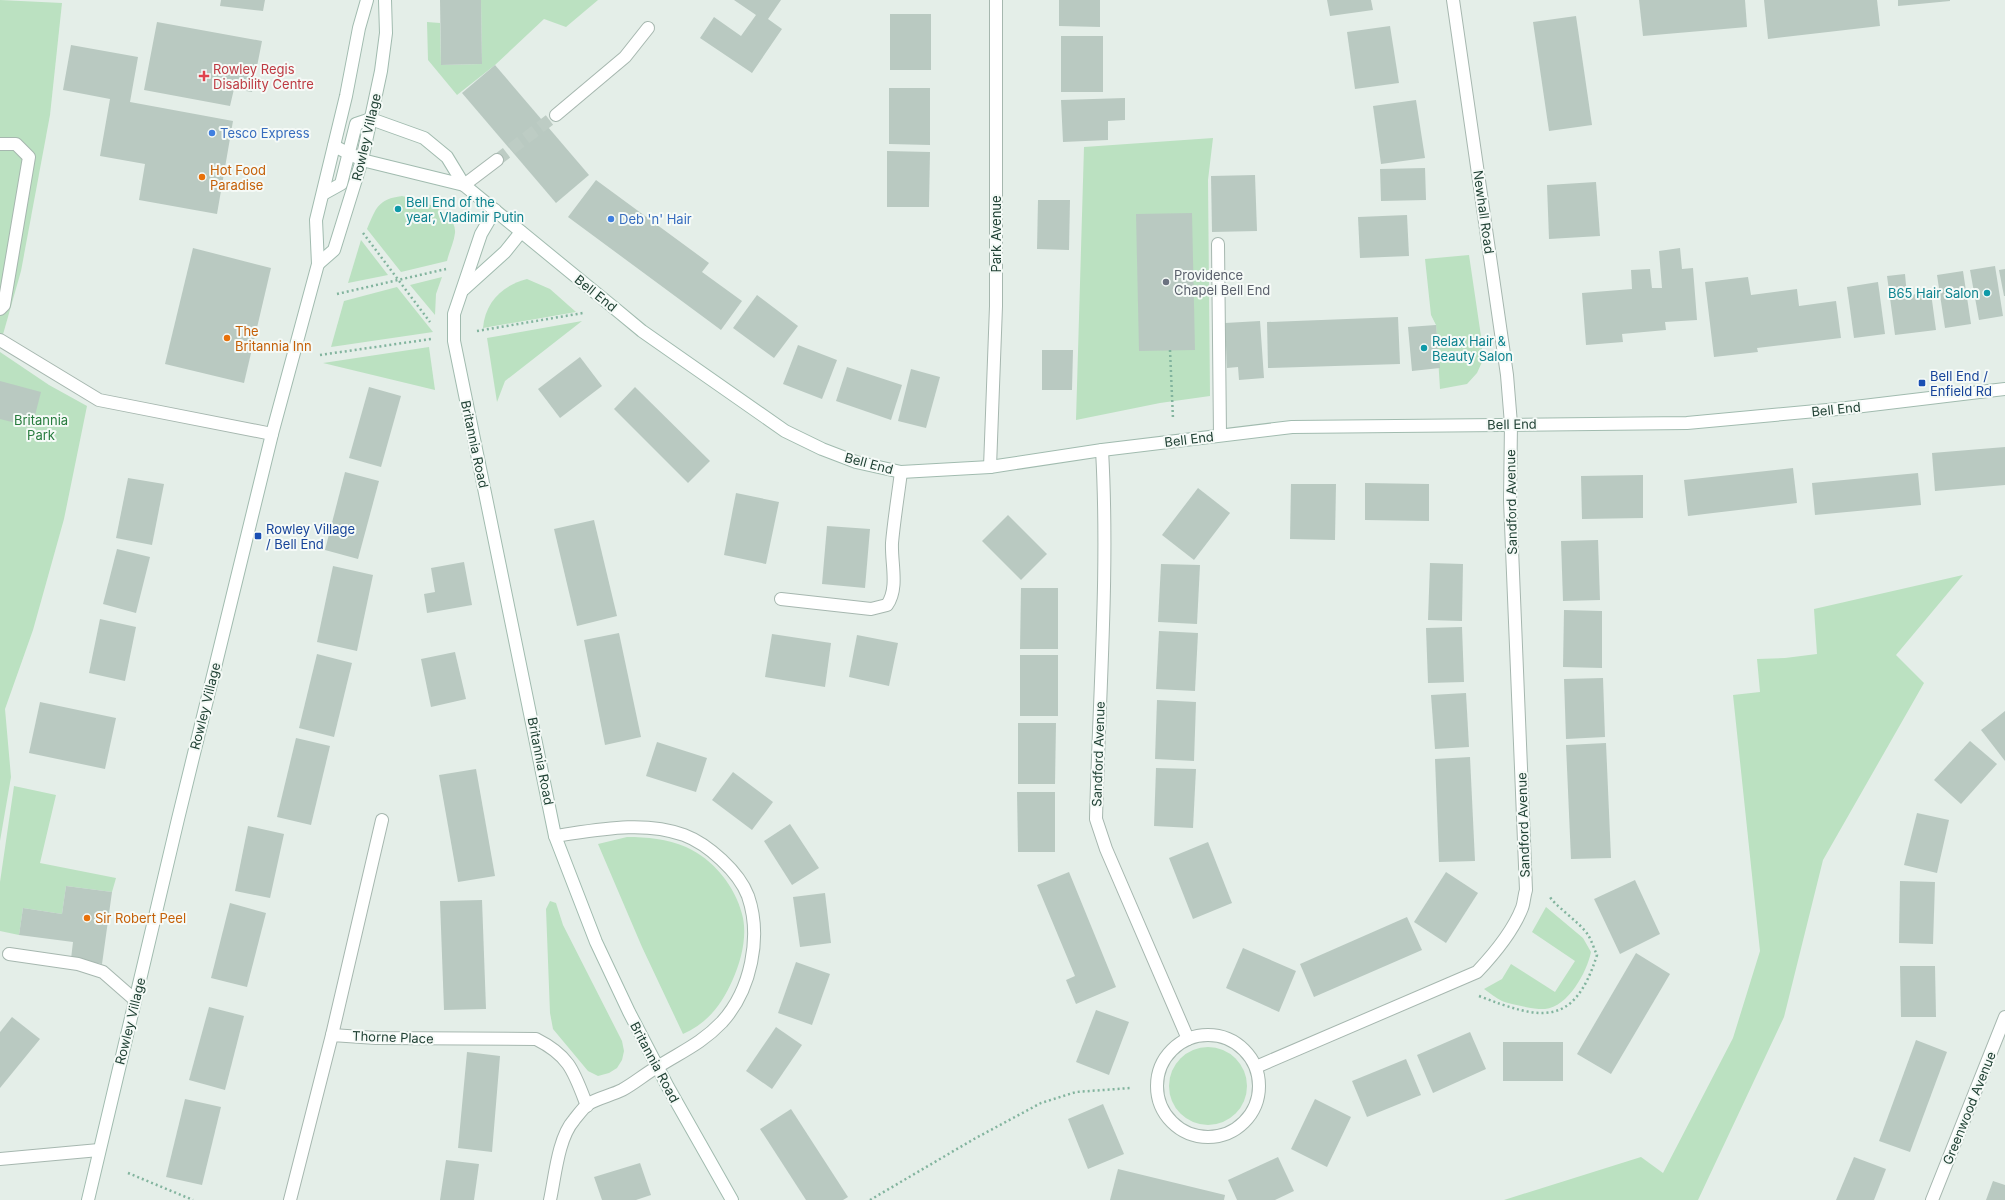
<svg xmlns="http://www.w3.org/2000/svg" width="2005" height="1200" font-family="Inter,sans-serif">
<rect width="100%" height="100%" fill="#e4eee8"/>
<g fill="#bbe1c1">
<path d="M 0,0 L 62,3 L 50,115 L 21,271 L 0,345 Z"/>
<path d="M 481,0 L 598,0 L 566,27 L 544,19 L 495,65 L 457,95 L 428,60 L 427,22 L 440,23 L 441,65 L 482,64 Z"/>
<path d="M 1213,138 L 1208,180 L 1210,396 L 1160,403 L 1076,420 L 1084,147 Z"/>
<path d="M 402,196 C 419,200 457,210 455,233 C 454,242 449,252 447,261 L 401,272 L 367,229 C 376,208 378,199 402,196 Z"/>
<path d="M 361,240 L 388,275 L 348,283 Z"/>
<path d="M 1469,255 L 1482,343 L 1482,362 L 1477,373 L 1467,384 L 1440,389 L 1436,325 L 1431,315 L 1425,259 Z"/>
<path d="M 442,277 L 436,294 L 435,315 L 410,285 Z"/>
<path d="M 527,279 L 550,289 L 576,312 L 483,328 C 485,302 503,285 527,279 Z"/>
<path d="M 397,287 L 433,332 L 331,347 L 344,301 Z"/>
<path d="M 582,321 L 505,381 L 497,402 L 487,338 Z"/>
<path d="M 429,347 L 435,390 L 323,363 Z"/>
<path d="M 0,352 L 49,385 L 87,406 L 64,519 L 33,630 L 5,709 L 11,777 L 0,841 Z"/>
<path d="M 1963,575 L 1896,655 L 1924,683 L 1823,860 L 1784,1017 L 1698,1200 L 1504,1200 L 1641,1157 L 1663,1173 L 1733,1038 L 1760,951 L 1733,695 L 1760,692 L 1757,659 L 1785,658 L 1817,654 L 1814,609 Z"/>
<path d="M 14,786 L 56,795 L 40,863 L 116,878 L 112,892 L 66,886 L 62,914 L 23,908 L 19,935 L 0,931 L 0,882 Z"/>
<path d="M 627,837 C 647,837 667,839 686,847 C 713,859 735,886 742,914 C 748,935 741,961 733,979 C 722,1004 708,1023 683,1034 L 642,947 L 598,844 Z"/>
<path d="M 550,901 L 556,903 L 563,925 L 622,1041 L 624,1051 L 622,1060 L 617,1068 L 609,1073 L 598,1076 L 588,1071 L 553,1029 L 550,1013 L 546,909 Z"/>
<path d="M 1546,907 L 1583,938 L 1591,952 C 1587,972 1568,1007 1545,1009 C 1536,1010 1510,1004 1502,1001 C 1496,998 1490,993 1484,989 L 1502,979 L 1511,964 L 1555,992 L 1575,961 L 1532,932 Z"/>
<circle cx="1208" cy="1086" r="39"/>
</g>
<g fill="#b9c9c1">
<path d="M 221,0 L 265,0 L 263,11 L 220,6 Z"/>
<path d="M 440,0 L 481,0 L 482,64 L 441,65 Z"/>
<path d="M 734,0 L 781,0 L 768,19 L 782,29 L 752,73 L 700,38 L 714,17 L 741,36 L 756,15 Z"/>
<path d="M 1059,0 L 1100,0 L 1100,27 L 1059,26 Z"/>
<path d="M 1327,0 L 1371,0 L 1373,10 L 1330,16 Z"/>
<path d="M 1639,0 L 1745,0 L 1747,27 L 1643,36 Z"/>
<path d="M 1764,0 L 1877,0 L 1880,26 L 1768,39 Z"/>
<path d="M 1898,0 L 1950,0 L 1950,1 L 1898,6 Z"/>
<rect x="890" y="14" width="41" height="56"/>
<path d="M 1576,16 L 1592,125 L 1549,131 L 1533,22 Z"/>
<path d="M 157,22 L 262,41 L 252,92 L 234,89 L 230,106 L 144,90 Z"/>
<path d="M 1390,26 L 1399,83 L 1355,89 L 1347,32 Z"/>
<rect x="1061" y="36" width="42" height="56"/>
<path d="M 71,45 L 138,57 L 130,102 L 233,121 L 217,214 L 139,200 L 145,164 L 100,156 L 110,99 L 63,90 Z"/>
<path d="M 495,65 L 589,175 L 556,203 L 462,93 Z"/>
<path d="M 889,88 L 930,88 L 930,145 L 889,144 Z"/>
<path d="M 1125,98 L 1125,120 L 1108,121 L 1108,140 L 1063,142 L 1061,100 Z"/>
<path d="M 1416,100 L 1425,158 L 1381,164 L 1373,106 Z"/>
<path d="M 887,151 L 930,152 L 929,207 L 887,207 Z"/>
<path d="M 1425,168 L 1426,200 L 1381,201 L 1380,169 Z"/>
<path d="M 1255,175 L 1257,231 L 1212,232 L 1211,176 Z"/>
<path d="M 596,180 L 709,263 L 702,272 L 742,301 L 721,330 L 568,217 Z"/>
<path d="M 1596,182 L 1600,236 L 1549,239 L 1547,185 Z"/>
<path d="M 1038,200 L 1070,200 L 1069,250 L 1037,249 Z"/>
<path d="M 1192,213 L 1195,350 L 1139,351 L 1136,214 Z"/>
<path d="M 1407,215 L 1409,256 L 1360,258 L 1358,217 Z"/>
<path d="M 193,248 L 271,268 L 244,383 L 165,364 Z"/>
<path d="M 1680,248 L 1682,269 L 1693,268 L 1697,320 L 1665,322 L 1666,330 L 1622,334 L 1623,342 L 1586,345 L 1582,293 L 1632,289 L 1631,270 L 1650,269 L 1652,288 L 1662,288 L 1659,251 Z"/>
<path d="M 1995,266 L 2003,316 L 1979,320 L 1970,270 Z"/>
<path d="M 2005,269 L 2005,296 L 2004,296 L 1999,270 Z"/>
<path d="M 1963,271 L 1971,324 L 1945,328 L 1937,275 Z"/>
<path d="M 1905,274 L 1907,295 L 1931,293 L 1936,330 L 1895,335 L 1887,276 Z"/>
<path d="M 1748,277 L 1751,295 L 1797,289 L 1799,306 L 1836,301 L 1841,338 L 1757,348 L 1758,352 L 1714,357 L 1705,282 Z"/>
<path d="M 1878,282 L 1885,334 L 1854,338 L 1847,287 Z"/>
<path d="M 757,295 L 798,326 L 774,358 L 733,328 Z"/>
<path d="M 1398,317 L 1400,364 L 1268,368 L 1267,322 Z"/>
<path d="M 1260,321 L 1264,378 L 1239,380 L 1238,367 L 1227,368 L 1225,323 Z"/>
<path d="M 1436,325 L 1440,368 L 1412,371 L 1408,327 Z"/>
<path d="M 798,345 L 837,360 L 822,399 L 783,384 Z"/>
<path d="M 1042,350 L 1073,350 L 1072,390 L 1042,390 Z"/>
<path d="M 580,357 L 602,386 L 560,418 L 538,389 Z"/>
<path d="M 847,367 L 902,385 L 891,420 L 836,401 Z"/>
<path d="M 911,369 L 940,377 L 926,428 L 898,421 Z"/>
<path d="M 0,381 L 41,392 L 32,427 L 0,419 Z"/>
<path d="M 369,387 L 401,396 L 381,467 L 349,458 Z"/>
<path d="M 635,387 L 710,461 L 688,483 L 614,409 Z"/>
<path d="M 2005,447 L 2005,485 L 1935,491 L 1932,453 Z"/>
<path d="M 1793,468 L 1797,503 L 1688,516 L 1684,480 Z"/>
<path d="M 345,472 L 379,481 L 358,559 L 325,550 Z"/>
<path d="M 1918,473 L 1921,505 L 1815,515 L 1812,483 Z"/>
<path d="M 1643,475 L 1643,518 L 1582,519 L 1581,476 Z"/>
<path d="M 128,478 L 164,484 L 152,545 L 116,538 Z"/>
<path d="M 1365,483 L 1429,484 L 1429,521 L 1365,520 Z"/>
<path d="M 1291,484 L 1336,484 L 1335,540 L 1290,539 Z"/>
<path d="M 1198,488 L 1230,513 L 1194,560 L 1162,535 Z"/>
<path d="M 736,493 L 779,502 L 766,564 L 724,555 Z"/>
<path d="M 1008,515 L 1047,554 L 1021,580 L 982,541 Z"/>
<path d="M 594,520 L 617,616 L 577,626 L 554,529 Z"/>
<path d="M 827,526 L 870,529 L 865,588 L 822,584 Z"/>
<path d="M 1598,540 L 1600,600 L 1563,601 L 1561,541 Z"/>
<path d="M 117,549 L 150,557 L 136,613 L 103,604 Z"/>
<path d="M 464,562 L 472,605 L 427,613 L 424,594 L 435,592 L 431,568 Z"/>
<path d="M 1430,563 L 1463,564 L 1462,621 L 1428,620 Z"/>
<path d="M 1161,564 L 1200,565 L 1197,624 L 1158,622 Z"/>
<path d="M 333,566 L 373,575 L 357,651 L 317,642 Z"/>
<path d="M 1021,588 L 1058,588 L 1058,649 L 1020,649 Z"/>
<path d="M 1564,610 L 1602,611 L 1602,668 L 1563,667 Z"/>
<path d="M 100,619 L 136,627 L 125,681 L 89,673 Z"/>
<path d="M 1462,627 L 1464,682 L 1428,683 L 1426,628 Z"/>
<path d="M 1159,631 L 1198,633 L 1195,691 L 1156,689 Z"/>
<path d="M 619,633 L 641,737 L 605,745 L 584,640 Z"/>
<path d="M 772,634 L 831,643 L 825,687 L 765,677 Z"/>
<path d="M 857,635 L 898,643 L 889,686 L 849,677 Z"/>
<path d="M 455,652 L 466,699 L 431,707 L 421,659 Z"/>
<path d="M 317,654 L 352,663 L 334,737 L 299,728 Z"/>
<rect x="1020" y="655" width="38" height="61"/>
<path d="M 1603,678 L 1605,737 L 1566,739 L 1564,679 Z"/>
<path d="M 1466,693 L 1469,747 L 1435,749 L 1431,695 Z"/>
<path d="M 1157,700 L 1196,702 L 1194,761 L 1155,759 Z"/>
<path d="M 40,702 L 116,718 L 105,769 L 29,753 Z"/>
<path d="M 2005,711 L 2005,761 L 1981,730 Z"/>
<path d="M 1018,723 L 1056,723 L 1055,784 L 1018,784 Z"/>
<path d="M 296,738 L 330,746 L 311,825 L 277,817 Z"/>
<path d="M 1970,741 L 1997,764 L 1961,804 L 1934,780 Z"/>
<path d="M 657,742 L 707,758 L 696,792 L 646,776 Z"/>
<path d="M 1606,743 L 1611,858 L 1571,859 L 1566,745 Z"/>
<path d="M 1470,757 L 1475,861 L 1439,862 L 1435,759 Z"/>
<path d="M 1156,768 L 1196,769 L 1193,828 L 1154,826 Z"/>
<path d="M 476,769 L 495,876 L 458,882 L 439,775 Z"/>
<path d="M 733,772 L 773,802 L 752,830 L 712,800 Z"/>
<path d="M 1017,792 L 1055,792 L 1055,852 L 1018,852 Z"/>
<path d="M 1917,813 L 1949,820 L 1937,873 L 1904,865 Z"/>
<path d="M 790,824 L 819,868 L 792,885 L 764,841 Z"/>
<path d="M 248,826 L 284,834 L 270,898 L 235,891 Z"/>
<path d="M 1208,842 L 1232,903 L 1193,919 L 1169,858 Z"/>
<path d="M 1069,872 L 1116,987 L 1076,1004 L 1066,980 L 1075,976 L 1037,885 Z"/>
<path d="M 1446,872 L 1478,893 L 1446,943 L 1414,922 Z"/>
<path d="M 1635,880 L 1660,934 L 1620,954 L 1594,899 Z"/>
<path d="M 1900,881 L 1935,882 L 1933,944 L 1899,943 Z"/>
<path d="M 66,886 L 112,892 L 102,964 L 71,959 L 73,942 L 19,935 L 23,908 L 62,914 Z"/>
<path d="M 825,893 L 831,943 L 800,947 L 793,897 Z"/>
<path d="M 482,900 L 486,1009 L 444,1010 L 440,901 Z"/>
<path d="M 230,903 L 266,913 L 247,987 L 211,978 Z"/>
<path d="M 1407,917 L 1422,950 L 1314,997 L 1300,964 Z"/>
<path d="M 1243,948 L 1296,971 L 1279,1012 L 1226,988 Z"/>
<path d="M 1636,953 L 1670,974 L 1611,1074 L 1577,1054 Z"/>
<path d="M 796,962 L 830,974 L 812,1025 L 778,1013 Z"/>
<path d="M 1900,966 L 1935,966 L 1936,1017 L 1901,1017 Z"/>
<path d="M 209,1007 L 244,1016 L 225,1090 L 189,1080 Z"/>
<path d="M 1096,1010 L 1129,1022 L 1109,1075 L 1076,1062 Z"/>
<path d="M 12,1017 L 40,1039 L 0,1088 L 0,1032 Z"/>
<path d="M 776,1027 L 802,1045 L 772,1089 L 746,1071 Z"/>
<path d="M 1470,1032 L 1486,1069 L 1433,1093 L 1417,1055 Z"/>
<path d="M 1916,1040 L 1947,1052 L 1910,1152 L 1879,1141 Z"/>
<rect x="1503" y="1042" width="60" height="39"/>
<path d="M 467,1052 L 500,1056 L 492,1152 L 458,1148 Z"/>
<path d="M 1406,1059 L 1421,1095 L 1367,1117 L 1352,1081 Z"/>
<path d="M 185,1099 L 221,1107 L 202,1185 L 166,1177 Z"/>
<path d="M 1315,1099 L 1351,1117 L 1327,1167 L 1291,1149 Z"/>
<path d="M 1103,1104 L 1124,1154 L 1088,1169 L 1068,1119 Z"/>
<path d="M 791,1109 L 848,1197 L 843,1200 L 806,1200 L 760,1129 Z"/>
<path d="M 1278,1157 L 1294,1191 L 1275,1200 L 1237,1200 L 1228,1180 Z"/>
<path d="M 1854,1157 L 1886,1169 L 1874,1200 L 1836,1200 Z"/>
<path d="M 446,1160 L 479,1164 L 474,1200 L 440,1200 Z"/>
<path d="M 640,1163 L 651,1195 L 636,1200 L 602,1200 L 594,1177 Z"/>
<path d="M 1118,1169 L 1225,1195 L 1224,1200 L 1110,1200 Z"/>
<path d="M 1993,1181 L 2005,1185 L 2005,1200 L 1986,1200 Z"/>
</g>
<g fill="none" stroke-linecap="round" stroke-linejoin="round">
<path stroke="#bdccc4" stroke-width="12" stroke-dasharray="12 6" stroke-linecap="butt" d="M 497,160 L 556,115"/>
<defs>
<g id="lane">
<path d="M 0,144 L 16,144 L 29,157 L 4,305 L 0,309"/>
<path d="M 1218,244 L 1220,435"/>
<path d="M 0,340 L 99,400 L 272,434"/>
<path d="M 9,954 L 78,964 L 103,972 L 135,1000"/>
<path d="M 332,1035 L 382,820"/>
</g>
<g id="street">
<path d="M 556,115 L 625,57 L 648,28"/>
<path d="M 464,185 L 497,160"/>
<path d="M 1102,450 C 1109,573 1099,696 1096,819 L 1106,849 L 1188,1039"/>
<path d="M 990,467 L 996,306 L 996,0"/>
<path d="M 781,599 L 871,609 L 887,605 C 899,588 891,563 892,543 C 894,520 898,496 901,472"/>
<circle cx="1208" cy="1086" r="51"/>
<path d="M 1256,1067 L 1477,972 C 1494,954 1513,931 1522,908 C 1524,903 1524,896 1526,890 L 1510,500 L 1511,424 L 1507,375 L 1453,0"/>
<path d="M 0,1159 L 99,1150"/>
<path d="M 290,1200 L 332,1035 L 376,1038 L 536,1039 C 570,1056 574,1072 587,1106"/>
<path d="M 550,1200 C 555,1177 558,1138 574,1120 C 578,1115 583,1108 588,1104 C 598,1098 612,1095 622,1090 C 635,1083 646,1073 659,1066 C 683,1051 702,1043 722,1022 C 751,990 762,937 748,896 C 739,872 708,844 684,835 C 643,820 597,830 555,836"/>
<path d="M 1932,1200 L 2005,1017"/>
</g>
<g id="secondary">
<path d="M 371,119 L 424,138 L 447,157 L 464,185 L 613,307 L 642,331 L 785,431 L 822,449 L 856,462 L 901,472 L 990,467 L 1102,450 L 1292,427 L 1687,423 L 1838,409 L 2005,389"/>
<path d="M 334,146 L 362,160 L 464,185"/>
<path d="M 323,194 L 341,184 L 356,124 L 371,119"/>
<path d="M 495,210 L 481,234 L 454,314 L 454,341 L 555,836 L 596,942 L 629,1012 L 668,1087 L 732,1200"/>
<path d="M 318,264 L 334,250 L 362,160 L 381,71 L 386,33 L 385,0"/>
<path d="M 464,289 L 505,252 L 521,232"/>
<path d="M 88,1200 L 178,819 L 272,434 L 318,264 L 316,220 L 346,96 L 359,28 L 367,0"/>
</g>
</defs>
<use href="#lane" stroke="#a6b7af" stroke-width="14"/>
<use href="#street" stroke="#a6b7af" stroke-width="14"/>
<use href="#secondary" stroke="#a1bbaf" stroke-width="14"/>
<g stroke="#82b49e" stroke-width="2.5" stroke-dasharray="2 3" stroke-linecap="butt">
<path d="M 363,233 L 430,322"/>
<path d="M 337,294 L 446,269"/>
<path d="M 477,331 L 583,313"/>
<path d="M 1170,350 L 1173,419"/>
<path d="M 320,355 L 431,339"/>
<path d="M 1479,996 C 1541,1020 1574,1028 1597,955 C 1594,949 1592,941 1588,935 C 1581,923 1552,904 1549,895"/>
<path d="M 128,1173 L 193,1200"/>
<path d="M 870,1200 L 974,1139 L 1041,1103 L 1076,1092 L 1130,1088"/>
</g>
<use href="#lane" stroke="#fff" stroke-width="12"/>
<use href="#street" stroke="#fff" stroke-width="12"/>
<use href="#secondary" stroke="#fff" stroke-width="12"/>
</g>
<path fill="#e0444e" stroke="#f5faf7" stroke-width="1.5" d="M202 70h4v4h4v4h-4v4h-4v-4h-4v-4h4z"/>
<g fill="#3f7fe0" stroke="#f5faf7" stroke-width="1.5">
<circle cx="212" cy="133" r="4"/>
<circle cx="611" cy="219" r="4"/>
</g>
<g fill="#e8710a" stroke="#f5faf7" stroke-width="1.5">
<circle cx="202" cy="177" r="4"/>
<circle cx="227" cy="338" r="4"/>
<circle cx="87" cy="918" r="4"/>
</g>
<g fill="#0f9aa8" stroke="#f5faf7" stroke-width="1.5">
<circle cx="398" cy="209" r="4"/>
<circle cx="1987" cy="293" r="4"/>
<circle cx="1424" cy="348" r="4"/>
</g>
<circle fill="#6b7280" stroke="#f5faf7" stroke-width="1.5" cx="1166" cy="282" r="4"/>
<g fill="#1a4fb4" stroke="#f5faf7" stroke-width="1.5">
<rect x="1918" y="379" width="8" height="8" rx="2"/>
<rect x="254" y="532" width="8" height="8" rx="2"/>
</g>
<g text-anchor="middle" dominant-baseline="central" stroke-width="4" stroke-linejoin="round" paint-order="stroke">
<g font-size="13" fill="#be3a42" stroke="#f5faf7" text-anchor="start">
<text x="213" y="69">Rowley Regis<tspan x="213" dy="15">Disability Centre</tspan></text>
</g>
<g font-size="13" fill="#366cbe" stroke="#f5faf7" text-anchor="start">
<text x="220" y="133">Tesco Express</text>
<text x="619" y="219">Deb 'n' Hair</text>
</g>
<g font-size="13" fill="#214235" stroke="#f5faf7">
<text transform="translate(366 137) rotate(-77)">Rowley Village</text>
<text transform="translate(1484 212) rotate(82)">Newhall Road</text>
<text transform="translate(996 234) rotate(-90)">Park Avenue</text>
<text transform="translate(596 293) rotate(39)">Bell End</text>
<text transform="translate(1836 409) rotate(-6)">Bell End</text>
<text transform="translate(1512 424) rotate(-1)">Bell End</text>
<text transform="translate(1189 439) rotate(-7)">Bell End</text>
<text transform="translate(475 444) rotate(78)">Britannia Road</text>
<text transform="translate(869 463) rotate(15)">Bell End</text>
<text transform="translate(1511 502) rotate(-91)">Sandford Avenue</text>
<text transform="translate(205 706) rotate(-76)">Rowley Village</text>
<text transform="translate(1098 754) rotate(-88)">Sandford Avenue</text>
<text transform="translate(541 761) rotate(79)">Britannia Road</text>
<text transform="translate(1523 825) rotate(-92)">Sandford Avenue</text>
<text transform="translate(130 1021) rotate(-76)">Rowley Village</text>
<text transform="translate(393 1037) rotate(2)">Thorne Place</text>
<text transform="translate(655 1062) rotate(62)">Britannia Road</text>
<text transform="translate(1969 1108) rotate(-68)">Greenwood Avenue</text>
</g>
<g font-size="13" fill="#c56008" stroke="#f5faf7" text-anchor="start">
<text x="210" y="170">Hot Food<tspan x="210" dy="15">Paradise</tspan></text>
<text x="235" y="331">The<tspan x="235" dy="15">Britannia Inn</tspan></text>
<text x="95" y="918">Sir Robert Peel</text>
</g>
<g font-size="13" fill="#0d838f" stroke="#f5faf7" text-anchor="start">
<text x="406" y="202">Bell End of the<tspan x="406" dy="15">year, Vladimir Putin</tspan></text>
<text x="1979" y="293" text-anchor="end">B65 Hair Salon</text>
<text x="1432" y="341">Relax Hair &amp;<tspan x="1432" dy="15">Beauty Salon</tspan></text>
</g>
<g font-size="13" fill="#5b616d" stroke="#f5faf7" text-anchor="start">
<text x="1174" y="275">Providence<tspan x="1174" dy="15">Chapel Bell End</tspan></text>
</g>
<g font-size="13" fill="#164399" stroke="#f5faf7" text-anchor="start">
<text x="1930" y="376">Bell End /<tspan x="1930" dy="15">Enfield Rd</tspan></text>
<text x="266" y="529">Rowley Village<tspan x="266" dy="15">/ Bell End</tspan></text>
</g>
<g font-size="13" fill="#287c3e" stroke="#f5faf7">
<text x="41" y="420">Britannia<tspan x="41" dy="15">Park</tspan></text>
</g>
</g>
</svg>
